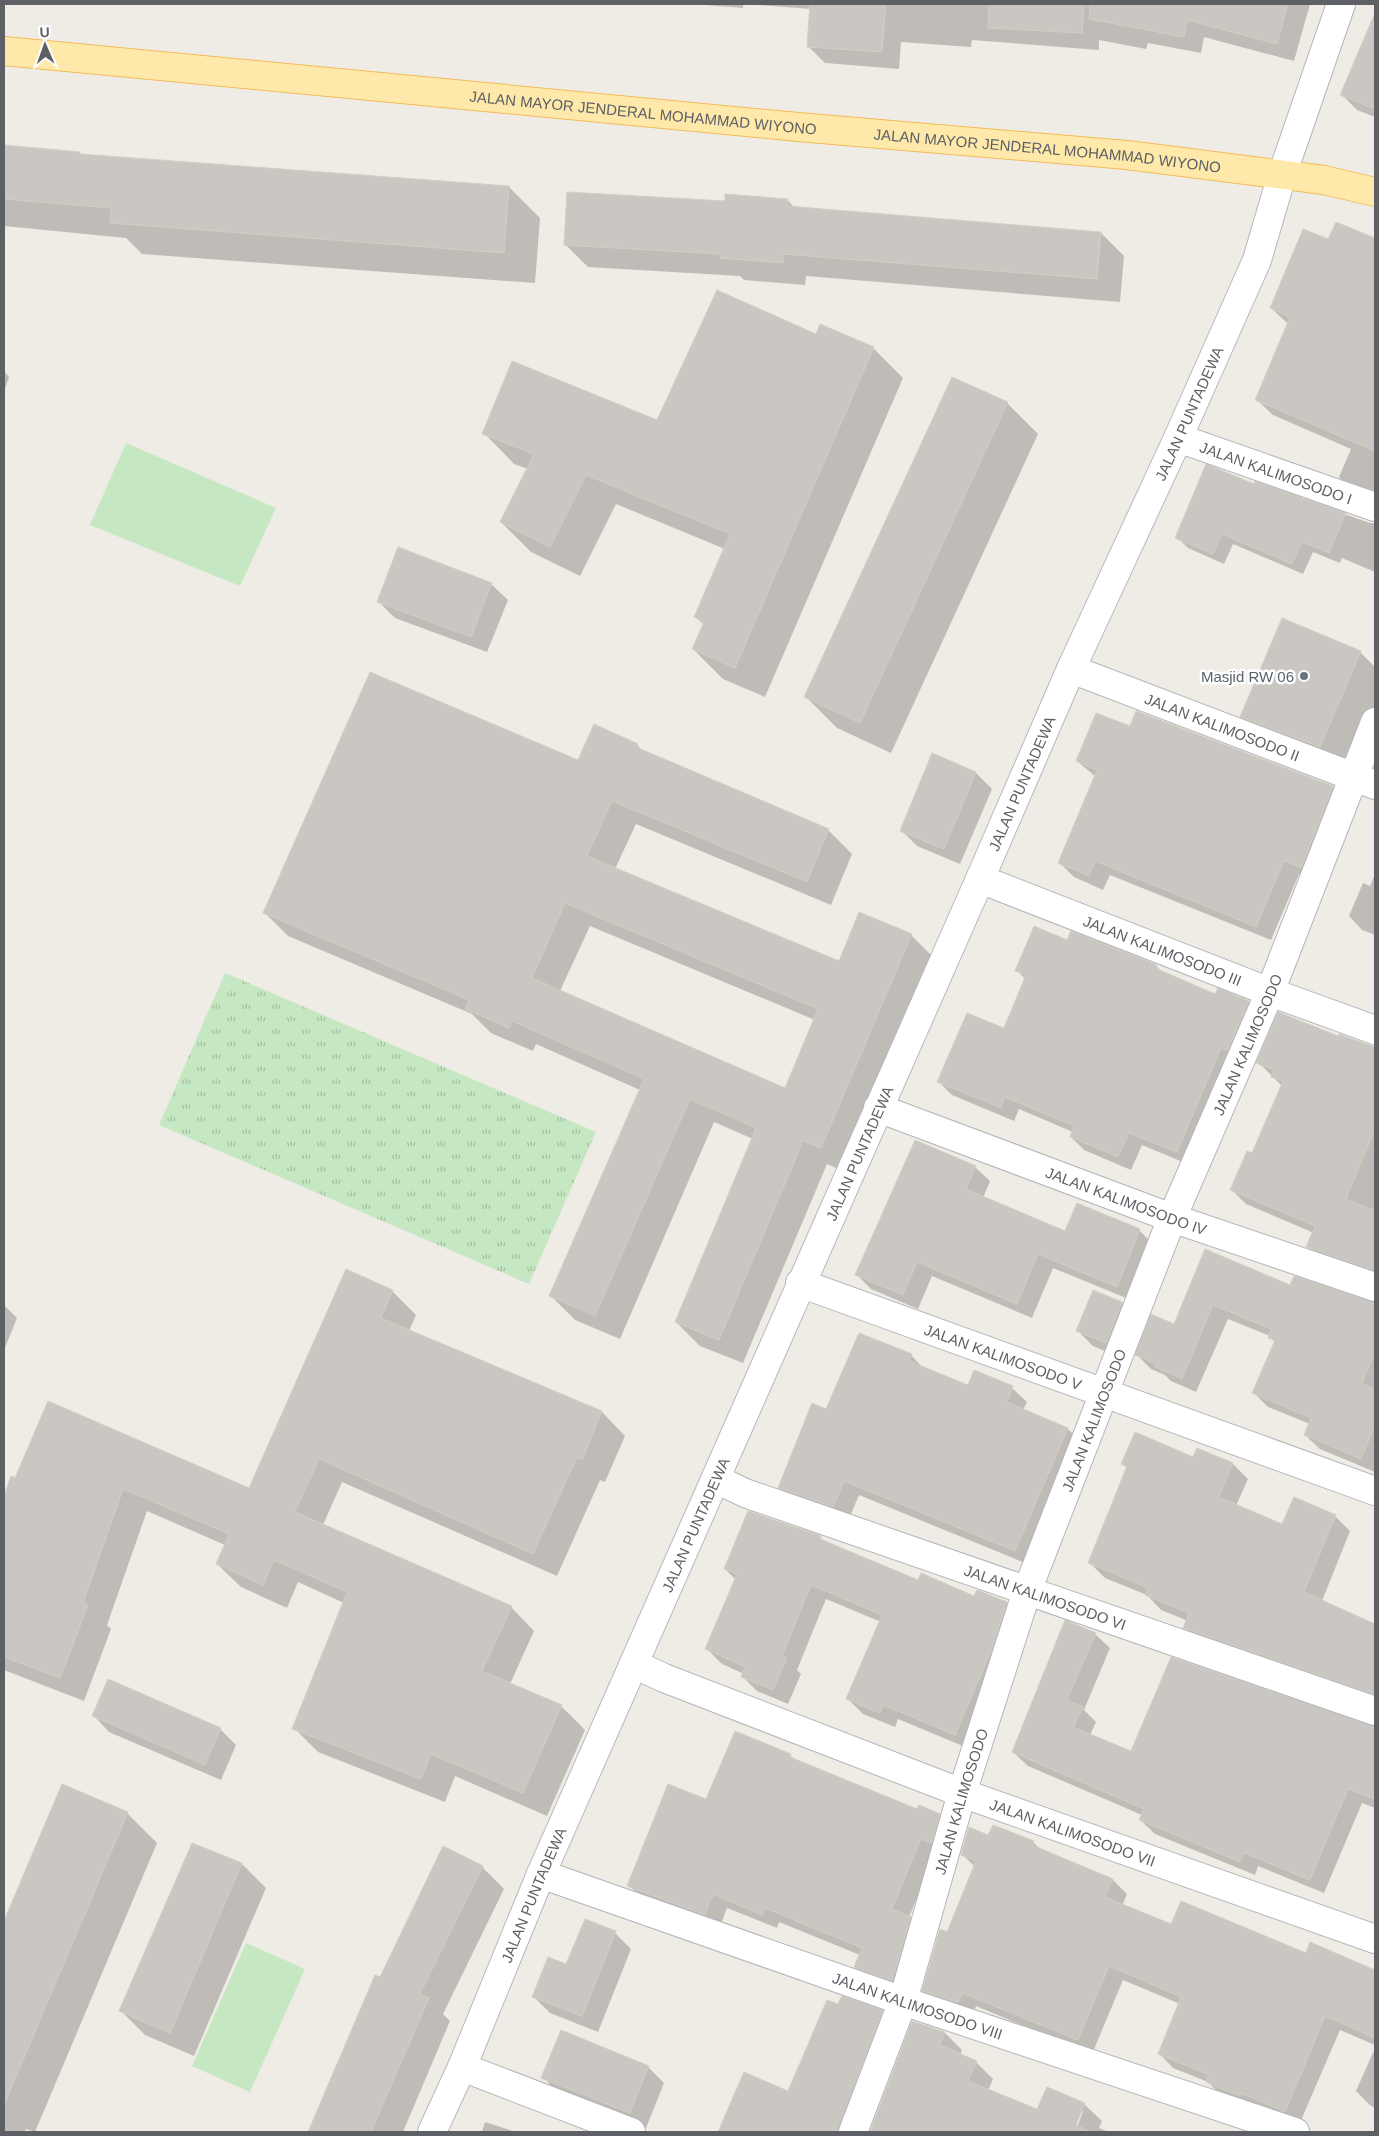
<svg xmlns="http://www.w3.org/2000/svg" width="1379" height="2136" font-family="Arial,sans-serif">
<defs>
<pattern id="park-tufts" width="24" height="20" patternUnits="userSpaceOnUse" patternTransform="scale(1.25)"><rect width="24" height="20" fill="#c5e7c1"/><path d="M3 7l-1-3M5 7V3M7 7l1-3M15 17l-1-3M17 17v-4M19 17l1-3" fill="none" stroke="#a3bfa1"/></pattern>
</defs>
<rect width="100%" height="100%" fill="#efece5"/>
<path fill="url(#park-tufts)" d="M 225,973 L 596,1132 L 529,1284 L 159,1125 Z"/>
<g fill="#c5e7c1">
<path d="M 126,443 L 276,508 L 240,586 L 90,525 Z"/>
<path d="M 246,1943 L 305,1969 L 250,2092 L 192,2066 Z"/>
</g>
<g fill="#0003" fill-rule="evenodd">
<path d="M 693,4 L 743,4 L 743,8 Z"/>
<path d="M 746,4 L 1310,4 L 1294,61 L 1204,37 L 1201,53 L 1148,43 L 1146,49 L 1099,40 L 1099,50 L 972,40 L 971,47 L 901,42 L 899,69 L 825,63 L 808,46 L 811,9 Z"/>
<path d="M 1375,16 L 1375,117 L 1357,110 L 1342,95 Z"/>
<path d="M 4,146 L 79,153 L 81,155 L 509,187 L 540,218 L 535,283 L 142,254 L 126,238 L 4,226 Z"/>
<path d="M 787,200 L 795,208 L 1101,233 L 1124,256 L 1120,302 L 806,276 L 805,285 L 744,280 L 740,276 L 588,267 L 565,244 L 726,202 Z"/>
<path d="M 1336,224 L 1375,240 L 1375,500 L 1355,493 L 1339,477 L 1351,449 L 1273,415 L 1257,400 L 1288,324 L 1271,308 L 1329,241 Z"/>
<path d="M 817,335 L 873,348 L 903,378 L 765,697 L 723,679 L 693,649 L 704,625 L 696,617 L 725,549 L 616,504 L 580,576 L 531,552 L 501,522 L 528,469 L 514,464 L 484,433 L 658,421 Z"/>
<path d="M 4,371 L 9,377 L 4,392 Z"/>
<path d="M 1007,403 L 1038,434 L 891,753 L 837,728 L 806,697 Z"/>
<path d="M 1255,483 L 1370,523 L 1375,523 L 1375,572 L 1342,558 L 1340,563 L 1313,552 L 1303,574 L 1233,544 L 1224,564 L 1188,548 L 1177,537 L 1254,486 Z"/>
<path d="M 491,584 L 508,600 L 487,652 L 395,618 L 378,601 Z"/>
<path d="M 1360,652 L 1375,667 L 1375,720 L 1351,778 L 1273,748 L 1242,717 Z"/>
<path d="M 1137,712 L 1333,787 L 1347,801 L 1315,881 L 1299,874 L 1271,940 L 1110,875 L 1103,890 L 1074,877 L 1060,863 L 1096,777 L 1077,761 L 1130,728 Z"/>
<path d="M 637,745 L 645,753 L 828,830 L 852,854 L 831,905 L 636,824 L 615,869 L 839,963 L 911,935 L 935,959 L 845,1172 L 827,1164 L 743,1363 L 700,1346 L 676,1322 L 753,1139 L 714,1122 L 620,1339 L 575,1320 L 551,1296 L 640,1090 L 536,1044 L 533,1051 L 491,1033 L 472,1014 L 288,936 L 264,912 L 579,761 ZM 590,926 L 815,1020 L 786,1090 L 560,991 Z"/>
<path d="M 933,755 L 976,773 L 992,789 L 960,864 L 917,846 L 901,830 Z"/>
<path d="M 1375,874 L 1375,935 L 1362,930 L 1349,916 L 1363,883 L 1370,886 Z"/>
<path d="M 1068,942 L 1156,966 L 1163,973 L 1216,995 L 1249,1002 L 1262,1015 L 1190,1165 L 1142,1145 L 1131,1170 L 1084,1150 L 1071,1137 L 1073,1132 L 1019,1109 L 1014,1121 L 952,1095 L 939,1082 L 1004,1030 L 1026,980 L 1017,970 Z"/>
<path d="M 1340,1035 L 1375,1048 L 1375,1279 L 1322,1261 L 1308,1247 L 1314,1233 L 1246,1204 L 1232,1190 L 1253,1155 L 1283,1087 L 1258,1062 L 1339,1037 Z"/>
<path d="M 975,1167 L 990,1181 L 983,1198 L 1065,1232 L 1139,1230 L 1154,1245 L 1131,1300 L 1053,1268 L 1032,1318 L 932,1276 L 918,1309 L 871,1289 L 856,1274 Z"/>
<path d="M 1205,1251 L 1291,1287 L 1375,1317 L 1375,1472 L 1320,1449 L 1305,1435 L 1310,1424 L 1268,1407 L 1254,1393 L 1275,1343 L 1270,1336 L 1228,1319 L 1196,1392 L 1171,1381 L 1165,1375 L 1151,1369 L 1137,1355 L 1174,1325 Z"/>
<path d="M 392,1291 L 416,1315 L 409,1331 L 602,1412 L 625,1436 L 605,1482 L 600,1480 L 557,1576 L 342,1482 L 323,1525 L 511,1607 L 534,1631 L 510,1684 L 561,1706 L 585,1730 L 547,1816 L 455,1776 L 445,1802 L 318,1752 L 294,1728 L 344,1603 L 298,1582 L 287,1608 L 241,1587 L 217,1564 L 225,1545 L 147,1511 L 107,1625 L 111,1629 L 84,1701 L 4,1670 L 4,1499 L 11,1478 L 250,1489 Z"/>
<path d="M 1094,1292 L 1122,1303 L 1138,1320 L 1123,1359 L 1093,1346 L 1077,1330 Z"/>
<path d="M 4,1305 L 17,1318 L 4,1350 Z"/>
<path d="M 911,1355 L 923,1368 L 969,1387 L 1012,1388 L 1027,1402 L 1023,1410 L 1068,1429 L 1082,1443 L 1030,1565 L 859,1495 L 848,1521 L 794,1502 L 779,1487 L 827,1411 Z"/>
<path d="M 1197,1450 L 1233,1464 L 1248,1479 L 1236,1506 L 1283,1526 L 1335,1516 L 1350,1531 L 1322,1601 L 1375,1625 L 1375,1700 L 1200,1643 L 1185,1628 L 1188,1621 L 1161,1610 L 1147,1595 L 1105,1578 L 1090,1563 L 1127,1468 L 1122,1464 L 1194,1458 Z"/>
<path d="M 820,1537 L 826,1543 L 919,1581 L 975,1598 L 1006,1603 L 1021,1618 L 970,1749 L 898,1719 L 895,1727 L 863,1714 L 848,1699 L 881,1622 L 826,1599 L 797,1670 L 801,1674 L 788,1704 L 757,1691 L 743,1677 L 744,1674 L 722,1664 L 707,1649 L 736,1580 L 725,1569 Z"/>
<path d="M 1095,1634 L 1110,1648 L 1084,1710 L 1096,1722 L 1090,1735 L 1132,1753 L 1349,1722 L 1375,1733 L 1375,1808 L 1362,1803 L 1324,1893 L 1258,1866 L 1255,1875 L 1155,1834 L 1140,1820 L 1142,1815 L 1028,1766 L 1013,1752 Z"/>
<path d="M 93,1715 L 220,1729 L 236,1745 L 221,1780 L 109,1732 Z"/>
<path d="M 790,1755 L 796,1761 L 918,1811 L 939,1815 L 954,1830 L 936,1853 L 909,1917 L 925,1932 L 907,1994 L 870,1981 L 855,1967 L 860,1955 L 779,1922 L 777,1928 L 727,1908 L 719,1929 L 643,1900 L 629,1885 L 707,1801 Z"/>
<path d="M 62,1786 L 127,1813 L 157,1843 L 35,2132 L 26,2129 L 25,2132 L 4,2132 L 4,1924 Z"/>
<path d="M 989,1837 L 1033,1842 L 1040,1849 L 1113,1880 L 1127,1894 L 1122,1906 L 1172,1926 L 1307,1954 L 1311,1944 L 1375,1972 L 1375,2045 L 1340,2030 L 1299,2125 L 1222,2096 L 1208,2082 L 1173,2068 L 1159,2053 L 1180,2004 L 1123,1980 L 1092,2054 L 976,2006 L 972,2016 L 938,2005 L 924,1991 L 975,1867 L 962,1854 Z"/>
<path d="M 193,1844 L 242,1864 L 266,1888 L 194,2056 L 145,2035 L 121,2011 Z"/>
<path d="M 482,1867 L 504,1889 L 443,2014 L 450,2021 L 403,2132 L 309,2132 L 376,1976 L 380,1978 Z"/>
<path d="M 615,1933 L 631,1949 L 598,2032 L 550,2013 L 534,1997 L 567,1966 Z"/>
<path d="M 839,2006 L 882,2012 L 899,2029 L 860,2132 L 720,2132 L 744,2074 L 788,2092 Z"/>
<path d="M 913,2022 L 945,2033 L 962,2050 L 960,2055 L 976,2062 L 993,2079 L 988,2091 L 1038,2111 L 1084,2104 L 1102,2121 L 1099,2128 L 1109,2132 L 871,2132 ZM 1081,2111 L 1083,2111 L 1078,2125 L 1075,2124 Z"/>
<path d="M 1375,2048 L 1375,2108 L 1371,2106 L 1356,2091 Z"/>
<path d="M 648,2067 L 664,2083 L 646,2128 L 559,2094 L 543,2077 Z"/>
<path d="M 485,2122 L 516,2132 L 482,2132 Z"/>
</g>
<g fill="#cac7c2" stroke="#d4cdc3" fill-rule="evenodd">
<path d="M 810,4 L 886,4 L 882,52 L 807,47 Z"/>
<path d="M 989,4 L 1084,4 L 1082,33 L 988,28 Z"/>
<path d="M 1090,4 L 1288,4 L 1277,44 L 1187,20 L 1184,37 L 1089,19 Z"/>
<path d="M 1375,13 L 1375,109 L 1340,95 Z"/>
<path d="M 4,145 L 80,152 L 80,154 L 509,186 L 504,253 L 110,223 L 111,208 L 4,199 Z"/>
<path d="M 567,192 L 725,201 L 725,194 L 788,199 L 787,206 L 1101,232 L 1097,279 L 783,254 L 783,263 L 720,258 L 720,254 L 564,245 Z"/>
<path d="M 1336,222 L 1375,238 L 1375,451 L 1255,400 L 1290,317 L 1270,308 L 1303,229 L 1328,239 Z"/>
<path d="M 717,290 L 816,334 L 820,324 L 874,347 L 735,668 L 692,649 L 704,622 L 694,617 L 730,534 L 586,475 L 550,547 L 500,522 L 534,454 L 482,434 L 512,361 L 657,420 Z"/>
<path d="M 952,377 L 1008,402 L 860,723 L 804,697 Z"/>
<path d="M 1206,464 L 1254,484 L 1255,481 L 1346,513 L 1329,553 L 1302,542 L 1292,564 L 1222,534 L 1213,554 L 1175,538 Z"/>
<path d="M 398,547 L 492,583 L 471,637 L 377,602 Z"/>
<path d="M 1282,618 L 1361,651 L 1320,747 L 1240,717 Z"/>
<path d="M 370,672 L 578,760 L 594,724 L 638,744 L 636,747 L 829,829 L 807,882 L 612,801 L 587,856 L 839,961 L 859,912 L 912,934 L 821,1148 L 803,1141 L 719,1340 L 675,1322 L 756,1128 L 690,1099 L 595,1316 L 549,1296 L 644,1079 L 512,1021 L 509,1028 L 465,1009 L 469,1000 L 263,913 ZM 565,903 L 818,1009 L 785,1088 L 532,978 Z"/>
<path d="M 1136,711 L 1333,786 L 1301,868 L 1284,861 L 1256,927 L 1095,861 L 1089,876 L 1058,863 L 1097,770 L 1076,761 L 1096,713 L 1130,726 Z"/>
<path d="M 932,753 L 976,772 L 944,849 L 900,831 Z"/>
<path d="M 1034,926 L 1067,940 L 1071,931 L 1157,965 L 1155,968 L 1215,994 L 1218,988 L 1249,1001 L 1228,1050 L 1221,1048 L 1177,1152 L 1129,1133 L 1118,1157 L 1070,1137 L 1074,1126 L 1005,1097 L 1001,1108 L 937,1082 L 967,1013 L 1004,1028 L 1026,975 L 1015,971 Z"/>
<path d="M 1278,1012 L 1338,1036 L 1339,1034 L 1375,1047 L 1375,1129 L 1346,1199 L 1375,1211 L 1375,1271 L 1306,1247 L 1315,1226 L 1230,1190 L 1247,1151 L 1252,1153 L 1283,1081 L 1271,1077 L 1274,1070 L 1256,1063 Z"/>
<path d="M 915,1140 L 976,1166 L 966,1189 L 1065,1231 L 1077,1203 L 1140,1229 L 1117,1287 L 1038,1254 L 1017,1304 L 917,1262 L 903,1295 L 855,1275 Z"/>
<path d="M 1205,1249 L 1290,1285 L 1294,1276 L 1375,1302 L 1375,1351 L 1362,1384 L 1375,1389 L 1375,1425 L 1361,1459 L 1304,1435 L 1311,1418 L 1252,1393 L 1275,1340 L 1268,1338 L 1271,1329 L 1213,1305 L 1182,1379 L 1155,1367 L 1157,1364 L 1135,1355 L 1151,1314 L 1174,1324 Z"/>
<path d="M 346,1269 L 393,1290 L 381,1318 L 602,1411 L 582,1460 L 577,1457 L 533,1554 L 319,1459 L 295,1512 L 512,1606 L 482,1671 L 562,1705 L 523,1793 L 431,1754 L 421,1779 L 292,1729 L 347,1592 L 274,1560 L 263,1585 L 216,1564 L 229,1534 L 123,1489 L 83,1603 L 88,1605 L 60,1678 L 4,1657 L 4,1496 L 11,1476 L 15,1478 L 48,1401 L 249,1488 Z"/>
<path d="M 1093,1290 L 1122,1302 L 1106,1343 L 1076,1331 Z"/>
<path d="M 859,1333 L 912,1354 L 909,1361 L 968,1385 L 974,1370 L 1013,1386 L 1007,1402 L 1068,1428 L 1015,1551 L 844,1481 L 833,1507 L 778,1488 L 812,1403 L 826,1409 Z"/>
<path d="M 1135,1432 L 1193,1457 L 1197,1448 L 1233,1463 L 1219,1497 L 1282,1524 L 1294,1497 L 1336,1515 L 1304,1592 L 1375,1624 L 1375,1695 L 1183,1628 L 1189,1613 L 1145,1595 L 1148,1588 L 1088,1563 L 1127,1466 L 1121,1464 Z"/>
<path d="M 748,1511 L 821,1536 L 820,1539 L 918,1580 L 921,1573 L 974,1596 L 977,1590 L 1007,1602 L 992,1649 L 955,1735 L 883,1705 L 880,1713 L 846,1699 L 882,1615 L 811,1585 L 782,1656 L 787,1658 L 773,1690 L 741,1677 L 745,1667 L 705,1649 L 737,1574 L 724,1569 Z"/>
<path d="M 1065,1620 L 1096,1633 L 1067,1700 L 1083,1707 L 1073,1727 L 1131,1751 L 1171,1657 L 1375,1726 L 1375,1800 L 1348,1789 L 1310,1880 L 1244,1853 L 1240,1862 L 1139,1820 L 1144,1809 L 1012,1752 Z"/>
<path d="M 108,1679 L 221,1728 L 205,1765 L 92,1716 Z"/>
<path d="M 735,1731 L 791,1754 L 790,1757 L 917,1809 L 919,1805 L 940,1814 L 932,1843 L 921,1839 L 892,1909 L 911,1917 L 892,1981 L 854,1967 L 862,1948 L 765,1908 L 762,1915 L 713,1894 L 705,1915 L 627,1886 L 668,1784 L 706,1799 Z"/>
<path d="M 62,1784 L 128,1812 L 4,2105 L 4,1921 Z"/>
<path d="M 993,1825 L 1034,1841 L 1032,1845 L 1113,1879 L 1105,1897 L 1171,1924 L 1181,1901 L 1306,1953 L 1310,1942 L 1375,1970 L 1375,2038 L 1325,2016 L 1285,2112 L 1241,2093 L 1240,2096 L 1206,2082 L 1209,2075 L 1158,2054 L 1181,1997 L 1109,1966 L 1078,2040 L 962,1993 L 958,2003 L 922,1991 L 940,1929 L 947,1932 L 976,1861 L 961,1855 L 969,1827 L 988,1835 Z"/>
<path d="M 192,1843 L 242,1863 L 170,2033 L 119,2011 Z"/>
<path d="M 443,1846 L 483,1866 L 420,1994 L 429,1998 L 371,2132 L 308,2132 L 375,1975 L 380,1977 Z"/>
<path d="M 585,1919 L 616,1931 L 582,2016 L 532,1997 L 548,1957 L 566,1964 Z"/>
<path d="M 842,1996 L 883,2010 L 838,2132 L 718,2132 L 744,2072 L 788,2091 L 827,2000 L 838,2004 Z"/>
<path d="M 912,2021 L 945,2032 L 940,2045 L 977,2061 L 968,2081 L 1037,2109 L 1047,2087 L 1085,2103 L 1076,2125 L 1091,2132 L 870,2132 Z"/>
<path d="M 561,2030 L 649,2066 L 630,2113 L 541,2078 Z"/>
</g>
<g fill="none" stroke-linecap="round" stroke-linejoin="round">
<defs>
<g id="street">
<path d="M 1282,175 L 1341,4"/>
<path id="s1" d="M 1178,438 L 1375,507"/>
<path id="s2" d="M 1071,669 L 1375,785"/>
<path id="s3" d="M 980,879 L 1270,992 L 1375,1030"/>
<path id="s4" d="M 878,1108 L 1172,1218 L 1375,1287"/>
<path id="s5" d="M 800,1283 L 1375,1491"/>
<path id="s6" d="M 716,1479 L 745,1493 L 1375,1711"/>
<path id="s7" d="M 634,1664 L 664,1678 L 962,1793 L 1375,1939"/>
<path id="s8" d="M 541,1874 L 903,2001 L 1295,2132"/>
<path d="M 462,2067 L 631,2132"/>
<path id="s9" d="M 853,2132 L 903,2001 L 962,1793 L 1027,1591 L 1172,1218 L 1270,992 L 1375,722"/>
</g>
<g id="secondary">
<path id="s10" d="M 432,2132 L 462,2067 L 541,1874 L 980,879 L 1071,669 L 1178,438 L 1257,260 L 1282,175"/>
</g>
<g id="primary">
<path id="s11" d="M 4,51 L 798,127 L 1127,155 L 1324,180 L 1375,192"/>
</g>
</defs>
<use href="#street" stroke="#b2b6ba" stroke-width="30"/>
<use href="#secondary" stroke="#b4b8bd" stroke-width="30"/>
<use href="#primary" stroke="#f3ba5a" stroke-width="30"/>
<use href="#street" stroke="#fff" stroke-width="28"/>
<use href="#secondary" stroke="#fff" stroke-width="28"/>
<use href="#primary" stroke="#ffe9aa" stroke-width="28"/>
</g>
<circle fill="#6b7280" stroke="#fff" stroke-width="2" cx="1304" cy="676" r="5"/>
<g text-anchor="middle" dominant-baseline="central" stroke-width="5" stroke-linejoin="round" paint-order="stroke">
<g font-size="15" fill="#5d6166" stroke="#fff">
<text stroke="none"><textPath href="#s11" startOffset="642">JALAN MAYOR JENDERAL MOHAMMAD WIYONO</textPath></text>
<text stroke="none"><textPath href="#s11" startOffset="1048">JALAN MAYOR JENDERAL MOHAMMAD WIYONO</textPath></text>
<text stroke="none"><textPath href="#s10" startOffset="1878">JALAN PUNTADEWA</textPath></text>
<text stroke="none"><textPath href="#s1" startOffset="104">JALAN KALIMOSODO I</textPath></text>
<text stroke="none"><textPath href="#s2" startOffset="162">JALAN KALIMOSODO II</textPath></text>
<text stroke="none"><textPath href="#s10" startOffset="1472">JALAN PUNTADEWA</textPath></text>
<text stroke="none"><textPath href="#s3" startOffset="196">JALAN KALIMOSODO III</textPath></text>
<text stroke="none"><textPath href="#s9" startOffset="1158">JALAN KALIMOSODO</textPath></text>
<text stroke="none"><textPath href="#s10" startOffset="1068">JALAN PUNTADEWA</textPath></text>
<text stroke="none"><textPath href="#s4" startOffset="265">JALAN KALIMOSODO IV</textPath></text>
<text stroke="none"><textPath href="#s5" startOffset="216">JALAN KALIMOSODO V</textPath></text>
<text stroke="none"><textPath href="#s9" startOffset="752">JALAN KALIMOSODO</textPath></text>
<text stroke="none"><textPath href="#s10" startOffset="662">JALAN PUNTADEWA</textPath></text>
<text stroke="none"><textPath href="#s6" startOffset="350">JALAN KALIMOSODO VI</textPath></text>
<text stroke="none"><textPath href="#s9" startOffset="348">JALAN KALIMOSODO</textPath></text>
<text stroke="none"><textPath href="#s7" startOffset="470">JALAN KALIMOSODO VII</textPath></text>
<text stroke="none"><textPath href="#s10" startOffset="258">JALAN PUNTADEWA</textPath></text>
<text stroke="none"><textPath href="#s8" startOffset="399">JALAN KALIMOSODO VIII</textPath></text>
</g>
<g font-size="15" fill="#5b616d" stroke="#fff" text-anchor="end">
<text x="1294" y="676">Masjid RW 06</text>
</g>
</g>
<rect width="1379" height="2136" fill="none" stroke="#5d6166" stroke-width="10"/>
<g transform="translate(45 45) rotate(358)" stroke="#ffffff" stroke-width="4" paint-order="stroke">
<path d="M0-4L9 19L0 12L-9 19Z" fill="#5d6166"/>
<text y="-8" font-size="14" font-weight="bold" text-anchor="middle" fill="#5d6166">U</text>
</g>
</svg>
